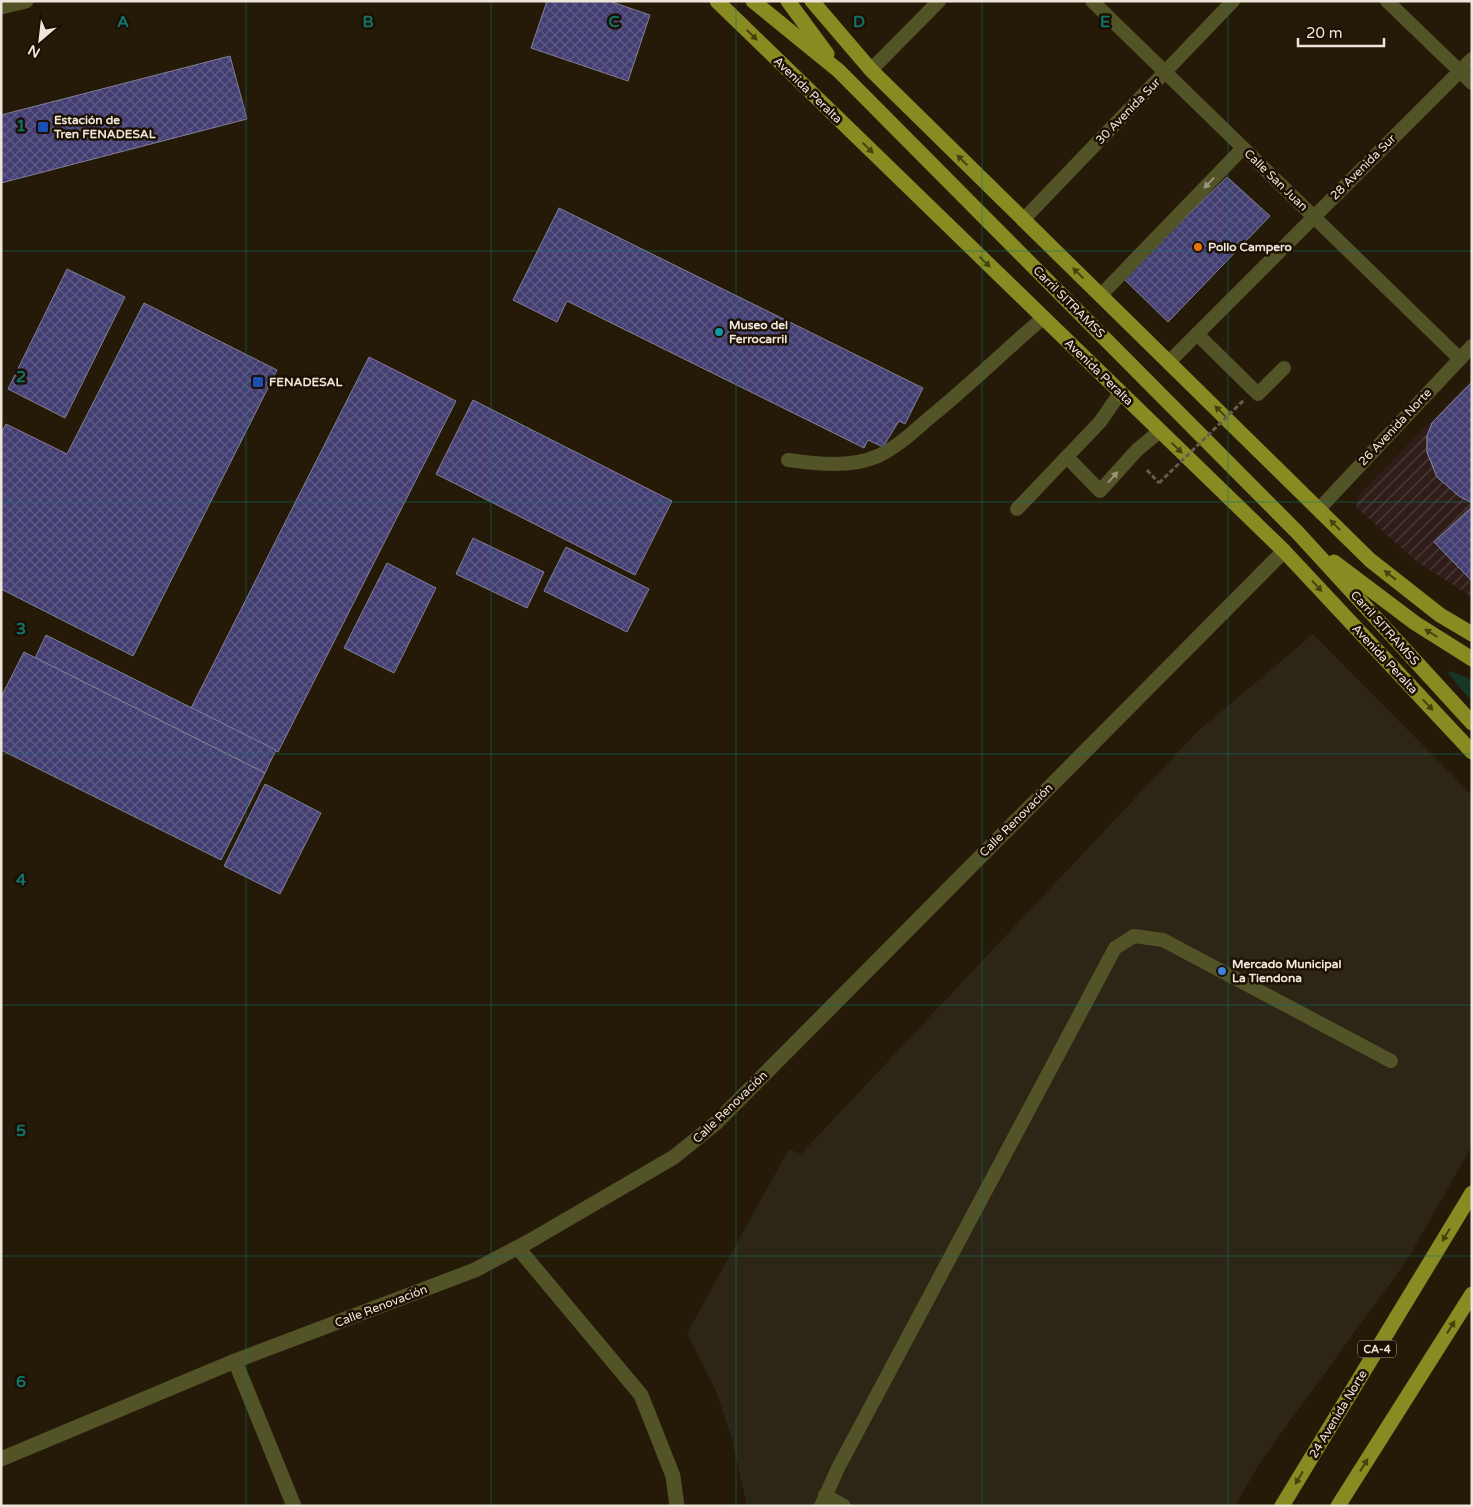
<svg xmlns="http://www.w3.org/2000/svg" width="1473" height="1507" font-family="'Varela Round',sans-serif">
<defs>
<pattern id="industrial-furrows" width="10" height="10" patternUnits="userSpaceOnUse" patternTransform="scale(1.25)"><rect width="10" height="10" fill="#301d1a"/><path d="M-1 1l2-2M0 10L10 0M9 11l2-2" fill="none" stroke="#4e3e3b"/></pattern>
<pattern id="building-cross-hatch" width="8" height="8" patternUnits="userSpaceOnUse" patternTransform="scale(1.25)"><rect width="8" height="8" fill="#433e71"/><path d="M0 0l8 8M0 8l8-8" fill="none" stroke="#5e5a85"/></pattern>
</defs>
<rect width="100%" height="100%" fill="#251908"/>
<path fill="#2d2616" d="M 1313,634 L 1472,795 L 1472,1146 L 1407,1260 L 1261,1461 L 1235,1506 L 747,1506 L 732,1439 L 716,1391 L 687,1333 L 789,1149 L 801,1154 L 1197,732 Z"/>
<path fill="url(#industrial-furrows)" d="M 1472,379 L 1472,597 L 1416,561 L 1356,507 L 1358,496 Z"/>
<path fill="#163725" d="M 1451,671 L 1472,680 L 1472,701 L 1450,676 L 1448,673 Z"/>
<g fill="url(#building-cross-hatch)" stroke="#807f97">
<path d="M 547,1 L 609,1 L 650,15 L 628,81 L 531,48 Z"/>
<path d="M 230,56 L 247,119 L 1,183 L 1,115 Z"/>
<path d="M 1227,177 L 1270,216 L 1168,322 L 1123,278 Z"/>
<path d="M 559,208 L 923,388 L 905,424 L 899,421 L 883,447 L 868,440 L 864,448 L 567,301 L 557,322 L 513,300 Z"/>
<path d="M 67,269 L 125,297 L 65,418 L 8,389 Z"/>
<path d="M 144,303 L 277,370 L 133,656 L 1,589 L 1,434 L 6,424 L 67,454 Z"/>
<path d="M 369,357 L 456,401 L 278,752 L 191,708 Z"/>
<path d="M 1472,382 L 1472,503 L 1459,496 L 1437,477 L 1427,452 L 1427,436 L 1432,423 Z"/>
<path d="M 1472,382 L 1472,503 L 1459,496 L 1437,477 L 1427,452 L 1427,436 L 1432,423 Z"/>
<path d="M 473,400 L 672,501 L 635,575 L 436,474 Z"/>
<path d="M 1472,507 L 1472,581 L 1434,542 Z"/>
<path d="M 1472,507 L 1472,581 L 1434,542 Z"/>
<path d="M 473,538 L 544,572 L 527,608 L 456,574 Z"/>
<path d="M 566,547 L 649,589 L 627,632 L 544,591 Z"/>
<path d="M 387,563 L 436,588 L 394,673 L 344,648 Z"/>
<path d="M 46,635 L 276,750 L 265,773 L 35,658 Z"/>
<path d="M 24,652 L 265,773 L 221,860 L 1,750 L 1,697 Z"/>
<path d="M 265,784 L 321,813 L 280,894 L 224,866 Z"/>
</g>
<g fill="none" stroke-linecap="round" stroke-linejoin="round">
<path stroke="#675d4e" stroke-width="3" stroke-dasharray="5 2.5" stroke-linecap="butt" d="M 1147,470 L 1159,483"/>
<g stroke="#525327" stroke-width="14">
<path d="M 1092,1 L 1460,359"/>
<path d="M 1387,1 L 1472,83"/>
<path d="M 871,70 L 939,1"/>
<path d="M 1023,220 L 1233,1"/>
<path d="M 1101,295 L 1243,148"/>
<path d="M 1197,334 L 1258,394 L 1284,368"/>
<path d="M 1170,361 L 1472,59"/>
<path d="M 1067,457 L 1100,491 L 1137,450 L 1160,431"/>
<path d="M 788,460 C 817,464 851,468 878,456 C 896,448 913,432 928,419 C 968,387 1004,351 1043,318"/>
<path d="M 1017,509 L 1100,422 L 1120,393"/>
<path d="M 1319,509 L 1472,346"/>
<path d="M 825,1495 L 844,1506"/>
<path d="M 821,1506 L 838,1468 L 1115,948 L 1134,936 L 1163,940 L 1391,1061"/>
</g>
<g stroke="#525327" stroke-width="15">
<path d="M 518,1248 L 641,1395 L 673,1476 L 677,1506"/>
<path d="M 235,1361 L 294,1506"/>
<path d="M 1,1459 L 235,1361 L 475,1270 L 530,1241 L 674,1157 L 716,1123 L 1284,551"/>
</g>
<path stroke="#525327" stroke-width="15" d="M 1,7 L 26,1"/>
<g stroke="#888b21" stroke-width="15">
<path d="M 717,1 L 1284,551 L 1472,752"/>
<path d="M 753,1 L 839,71 L 1298,533 L 1472,723"/>
<path d="M 788,1 L 827,54"/>
<path d="M 812,1 L 871,70 L 1370,560 L 1440,615 L 1472,634"/>
<path d="M 1334,562 L 1415,623 L 1472,659"/>
<path d="M 1282,1506 L 1472,1193"/>
<path d="M 1338,1506 L 1472,1294"/>
</g>
<path stroke="#675d4e" stroke-width="3" stroke-dasharray="5 2.5" stroke-linecap="butt" d="M 1159,483 L 1245,399"/>
</g>
<defs><path id="oneway-solid" d="M-6-.8H1V-3.2L6.5 0L1 3.2V.8H-6Z" transform="scale(1.25)"/></defs>
<g fill="#47410e">
<use href="#oneway-solid" transform="translate(752 35) rotate(44)"/>
<use href="#oneway-solid" transform="translate(868 148) rotate(44)"/>
<use href="#oneway-solid" transform="translate(962 160) rotate(-135)"/>
<use href="#oneway-solid" transform="translate(985 262) rotate(44)"/>
<use href="#oneway-solid" transform="translate(1078 273) rotate(-136)"/>
<use href="#oneway-solid" transform="translate(1220 411) rotate(-135)"/>
<use href="#oneway-solid" transform="translate(1177 448) rotate(44)"/>
<use href="#oneway-solid" transform="translate(1335 525) rotate(-135)"/>
<use href="#oneway-solid" transform="translate(1390 575) rotate(-142)"/>
<use href="#oneway-solid" transform="translate(1317 586) rotate(47)"/>
<use href="#oneway-solid" transform="translate(1431 633) rotate(-148)"/>
<use href="#oneway-solid" transform="translate(1428 705) rotate(47)"/>
<use href="#oneway-solid" transform="translate(1446 1235) rotate(121)"/>
<use href="#oneway-solid" transform="translate(1451 1327) rotate(-58)"/>
<use href="#oneway-solid" transform="translate(1364 1465) rotate(-58)"/>
<use href="#oneway-solid" transform="translate(1299 1478) rotate(121)"/>
</g>
<g fill="#989578">
<use href="#oneway-solid" transform="translate(1209 183) rotate(134)"/>
<use href="#oneway-solid" transform="translate(1113 477) rotate(-48)"/>
</g>
<path fill="none" stroke="#0f766e" stroke-width="1" stroke-opacity="0.55" d="M 246,1 L 246,1506M 491,1 L 491,1506M 736,1 L 736,1506M 982,1 L 982,1506M 1228,1 L 1228,1506M 1,251 L 1472,251M 1,502 L 1472,502M 1,754 L 1472,754M 1,1005 L 1472,1005M 1,1256 L 1472,1256"/>
<g fill="#1a4fb4" stroke="#1c1002" stroke-width="2">
<rect x="37" y="121" width="12" height="12" rx="2.5"/>
<rect x="252" y="376" width="12" height="12" rx="2.5"/>
</g>
<circle fill="#e8710a" stroke="#1c1002" stroke-width="2" cx="1198" cy="247" r="5"/>
<circle fill="#0f9aa8" stroke="#1c1002" stroke-width="2" cx="719" cy="332" r="5"/>
<circle fill="#3f7fe0" stroke="#1c1002" stroke-width="2" cx="1222" cy="971" r="5"/>
<g text-anchor="middle" dominant-baseline="central" stroke-width="5" stroke-linejoin="round" paint-order="stroke">
<rect fill="#1c1002" stroke="#afa69a" stroke-width="1" x="1358" y="1340.5" width="38" height="17" rx="4"/>
<g font-size="11" font-weight="bold" fill="#eee6db">
<text x="1377" y="1349">CA-4</text>
</g>
<g font-size="12" fill="#eee6db" stroke="#1c1002">
<text transform="translate(808 90) rotate(44)">Avenida Peralta</text>
<text transform="translate(1128 111) rotate(-46)">30 Avenida Sur</text>
<text transform="translate(1363 167) rotate(-45)">28 Avenida Sur</text>
<text transform="translate(1276 180) rotate(44)">Calle San Juan</text>
<text transform="translate(1069 302) rotate(45)">Carril SITRAMSS</text>
<text transform="translate(1099 372) rotate(44)">Avenida Peralta</text>
<text transform="translate(1395 427) rotate(-47)">26 Avenida Norte</text>
<text transform="translate(1385 628) rotate(48)">Carril SITRAMSS</text>
<text transform="translate(1385 659) rotate(47)">Avenida Peralta</text>
<text transform="translate(1016 820) rotate(-45)">Calle Renovación</text>
<text transform="translate(730 1107) rotate(-44)">Calle Renovación</text>
<text transform="translate(381 1306) rotate(-21)">Calle Renovación</text>
<text transform="translate(1338 1414) rotate(-59)">24 Avenida Norte</text>
</g>
<g font-size="12" font-weight="bold" fill="#eee6db" stroke="#1c1002" text-anchor="start">
<text x="54" y="120">Estación de<tspan x="54" dy="14">Tren FENADESAL</tspan></text>
<text x="1208" y="247">Pollo Campero</text>
<text x="729" y="325">Museo del<tspan x="729" dy="14">Ferrocarril</tspan></text>
<text x="269" y="382">FENADESAL</text>
<text x="1232" y="964">Mercado Municipal<tspan x="1232" dy="14">La Tiendona</tspan></text>
</g>
</g>
<g font-size="16" text-anchor="middle" font-weight="bold" fill="#0f766e" stroke="#1c1002" stroke-width="5" stroke-linejoin="round" paint-order="stroke">
<text x="123" y="27">A</text>
<text x="368" y="27">B</text>
<text x="614" y="27">C</text>
<text x="859" y="27">D</text>
<text x="1105" y="27">E</text>
<text x="21" y="131">1</text>
<text x="21" y="382">2</text>
<text x="21" y="634">3</text>
<text x="21" y="885">4</text>
<text x="21" y="1136">5</text>
<text x="21" y="1387">6</text>
</g>
<rect width="1473" height="1507" fill="none" stroke="#eee6db" stroke-width="5"/>
<g transform="translate(40 40) rotate(208)" stroke="#1c1002" stroke-width="4" paint-order="stroke">
<path d="M0-4L9 19L0 12L-9 19Z" fill="#eee6db"/>
<text y="-8" font-size="14" font-weight="bold" text-anchor="middle" fill="#eee6db">N</text>
</g>
<path d="M1298 38v8h86v-8" fill="none" stroke="#eee6db" stroke-width="2.5"/>
<text x="1306" y="38" font-size="15" fill="#eee6db" stroke="#1c1002" stroke-width="4" paint-order="stroke">20 m</text>
</svg>
